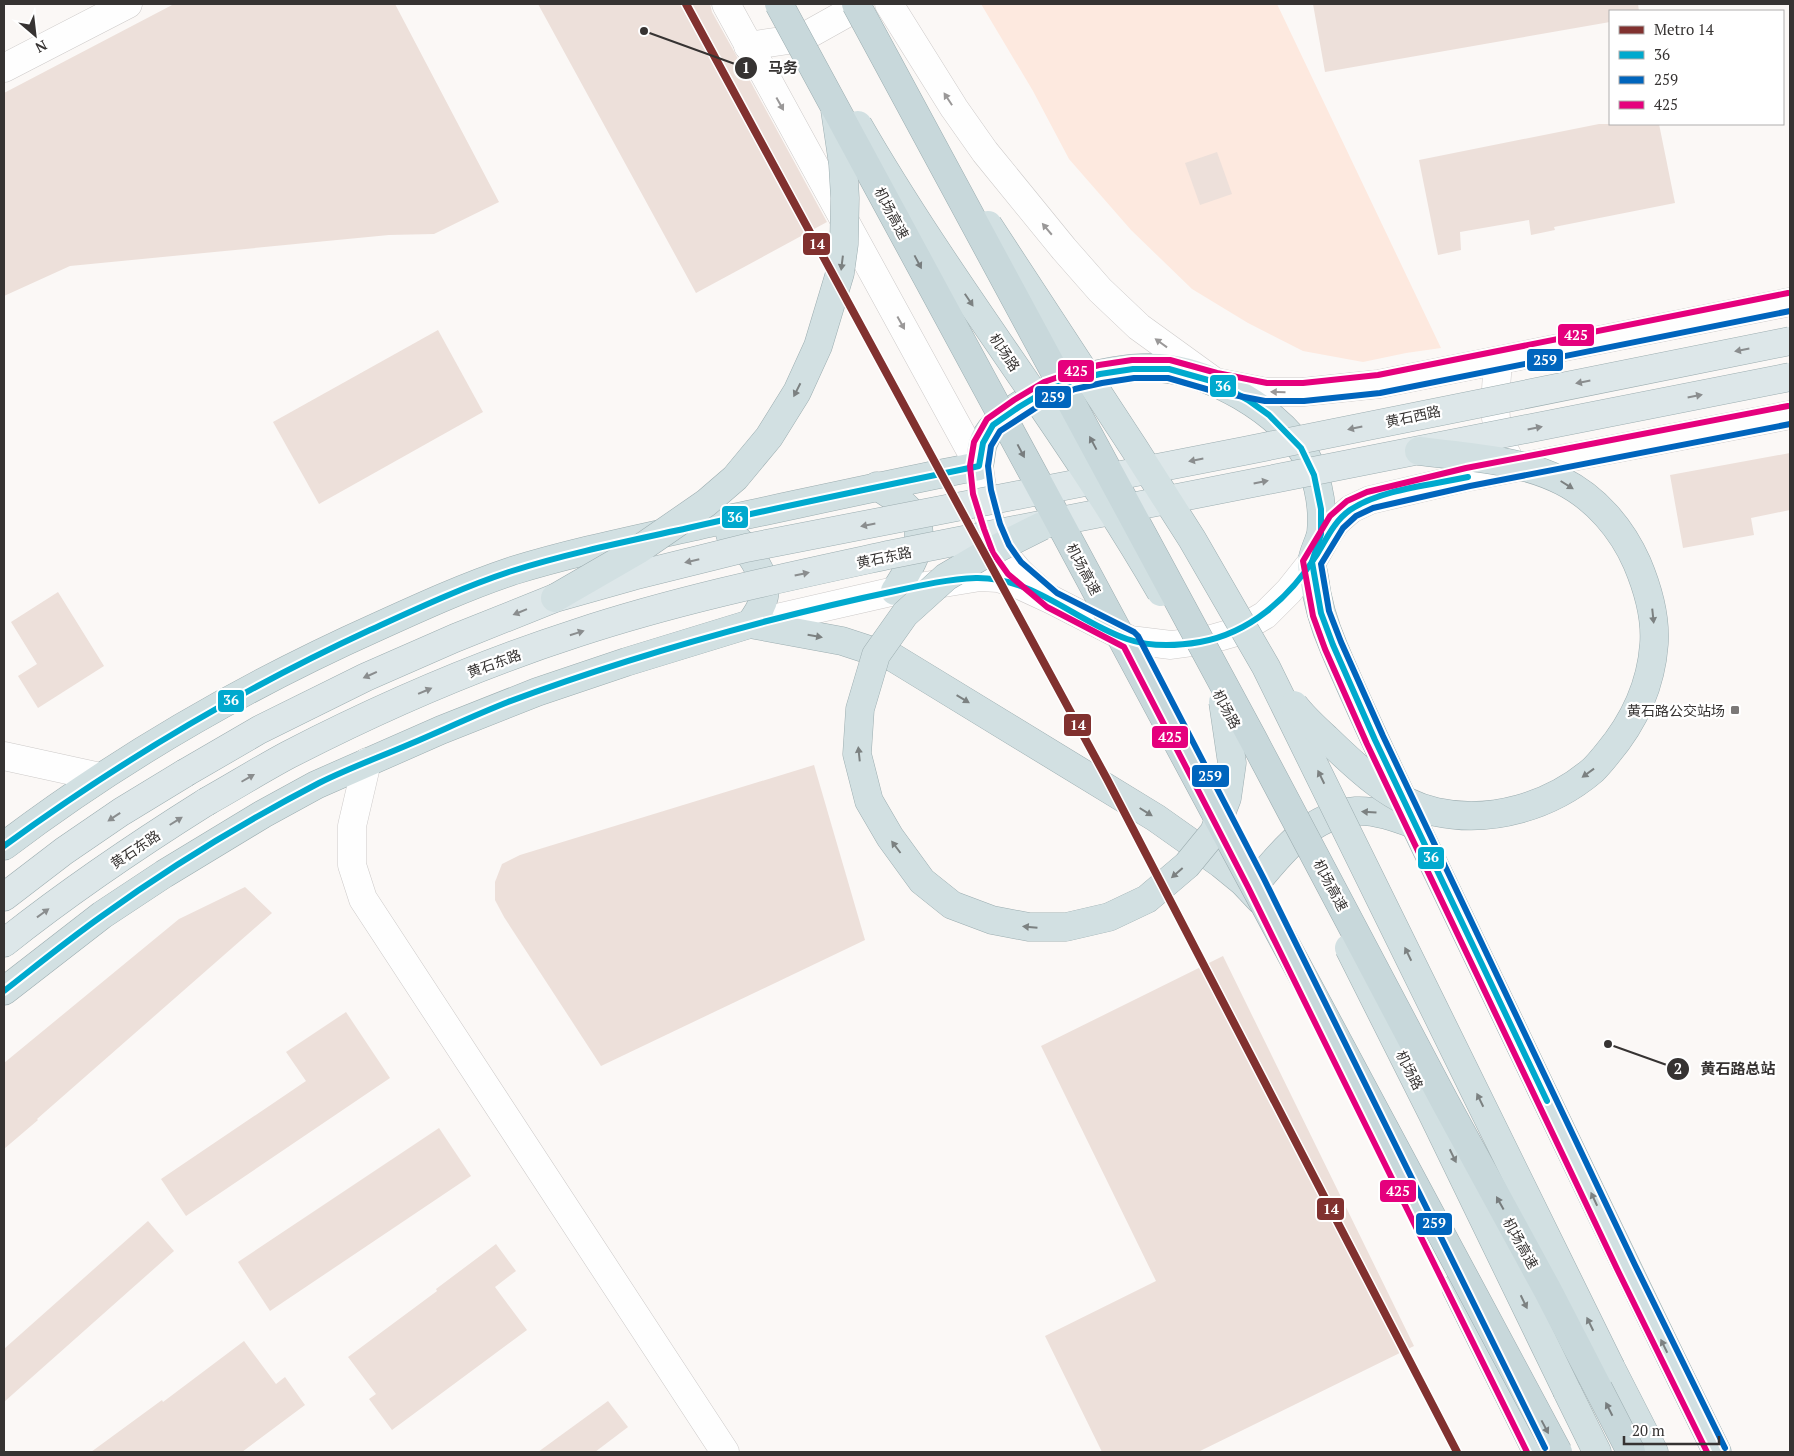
<svg xmlns="http://www.w3.org/2000/svg" width="1794" height="1456" font-family="'PT Serif','Noto Sans SC',serif">
<rect width="100%" height="100%" fill="#fbf8f6"/>
<path fill="#fde9df" d="M 981,4 L 1277,4 L 1441,348 L 1406,353 L 1363,362 L 1303,351 L 1248,323 L 1192,289 L 1131,230 L 1069,159 L 1033,91 Z"/>
<g fill="#ede0da">
<path d="M 174,4 L 395,4 L 499,202 L 434,234 L 389,235 L 70,266 L 4,296 L 4,93 Z"/>
<path d="M 538,4 L 710,4 L 712,12 L 736,55 L 827,222 L 696,293 Z"/>
<path d="M 1313,4 L 1638,4 L 1639,11 L 1610,11 L 1610,22 L 1325,72 Z"/>
<path d="M 1599,124 L 1659,124 L 1675,203 L 1554,227 L 1555,230 L 1531,235 L 1529,220 L 1460,232 L 1461,250 L 1438,255 L 1419,160 Z"/>
<path d="M 1217,152 L 1232,194 L 1200,205 L 1185,163 Z"/>
<path d="M 438,330 L 483,412 L 319,504 L 273,422 Z"/>
<path d="M 1790,453 L 1790,510 L 1751,518 L 1754,535 L 1683,548 L 1670,475 Z"/>
<path d="M 58,592 L 104,666 L 38,708 L 18,676 L 37,664 L 11,622 Z"/>
<path d="M 814,765 L 865,940 L 601,1066 L 504,917 L 495,900 L 495,882 L 502,864 L 520,855 Z"/>
<path d="M 245,887 L 272,913 L 37,1119 L 38,1120 L 4,1149 L 4,1063 L 179,919 Z"/>
<path d="M 1223,956 L 1414,1346 L 1198,1452 L 1102,1452 L 1045,1336 L 1156,1281 L 1041,1046 Z"/>
<path d="M 346,1012 L 390,1078 L 186,1216 L 161,1179 L 306,1081 L 286,1052 Z"/>
<path d="M 439,1128 L 471,1176 L 270,1311 L 238,1262 Z"/>
<path d="M 148,1221 L 174,1251 L 4,1402 L 4,1349 Z"/>
<path d="M 496,1244 L 516,1271 L 495,1287 L 527,1330 L 392,1430 L 369,1399 L 376,1394 L 348,1357 L 437,1291 L 436,1289 Z"/>
<path d="M 244,1341 L 276,1384 L 285,1377 L 305,1405 L 242,1452 L 91,1452 L 162,1400 L 163,1402 Z"/>
<path d="M 608,1401 L 628,1427 L 595,1452 L 538,1452 Z"/>
</g>
<g fill="none" stroke-linecap="round" stroke-linejoin="round">
<defs>
<g id="minor">
<path d="M 4,68 L 128,4"/>
<path d="M 4,756 L 100,777"/>
<path d="M 367,762 L 352,826 L 352,865 L 363,899 L 725,1452"/>
</g>
<g id="secondary">
<path d="M 726,4 L 979,466 C 985,516 995,556 1037,588"/>
<path d="M 889,4 L 954,108 L 985,152 L 1064,249 L 1100,290 L 1139,327 L 1215,382 L 1266,392 L 1303,392 L 1379,384 L 1790,302"/>
<path d="M 748,46 L 802,38 L 845,14 L 851,4"/>
<path d="M 1498,361 C 1496,393 1490,428 1508,457"/>
<path d="M 750,624 L 895,591 L 980,577 L 998,578 L 1015,583 L 1052,600 L 1130,640 L 1171,645 L 1208,640 L 1236,632 L 1265,615 L 1289,591 L 1312,562 L 1328,534 L 1336,522 L 1351,509 L 1370,500 L 1468,477 L 1790,415"/>
</g>
<g id="primary">
<path d="M 4,897 L 64,851 L 121,812 L 185,773"/>
<path d="M 4,943 C 68,892 136,846 206,802"/>
</g>
<g id="trunk">
<path d="M 877,486 C 888,493 900,500 909,510 C 932,536 910,568 895,591"/>
<path d="M 730,534 C 747,545 768,576 764,597 C 762,607 756,616 750,624"/>
<path d="M 4,846 C 120,758 247,685 379,626 C 423,606 467,586 512,571 C 577,551 643,538 709,523 C 799,504 889,484 979,466 C 981,459 981,450 983,444 C 992,414 1044,390 1072,381 C 1102,372 1137,365 1168,369 C 1214,375 1273,409 1300,447 C 1317,470 1324,505 1321,533 C 1319,543 1313,552 1312,562 C 1312,567 1313,572 1314,576 C 1317,602 1324,625 1334,648 C 1376,747 1424,843 1470,940 C 1552,1111 1633,1282 1717,1452"/>
<path d="M 1256,883 C 1282,851 1311,815 1356,811 C 1376,810 1397,818 1416,825"/>
<path d="M 4,991 L 102,915 L 164,874 L 263,814 L 316,785 L 441,730 L 537,692 L 626,662 L 750,624 L 842,641 L 894,658 L 1156,818 L 1221,864 L 1243,882 L 1260,900"/>
<path d="M 1456,1288 L 1537,1452"/>
<path d="M 1611,1368 L 1654,1452"/>
<path d="M 1567,1391 L 1597,1452"/>
</g>
</defs>
<use href="#minor" stroke="#cdcac9" stroke-width="29"/>
<use href="#secondary" stroke="#cdcac9" stroke-width="29"/>
<use href="#primary" stroke="#9cadb0" stroke-width="29"/>
<use href="#trunk" stroke="#9cadb0" stroke-width="29"/>
<use href="#minor" stroke="#fefefe" stroke-width="28"/>
<use href="#secondary" stroke="#fefefe" stroke-width="28"/>
<use href="#primary" stroke="#dde7e9" stroke-width="28"/>
<use href="#trunk" stroke="#d2e0e2" stroke-width="28"/>
<defs>
<g id="primary-bridge">
<path d="M 185,773 L 259,730 L 366,677 L 455,638 L 555,598 L 633,576 L 746,548 L 1244,451 L 1790,341"/>
<path d="M 206,802 C 233,787 260,770 288,755 C 381,707 478,665 577,633 C 680,599 787,577 893,554 L 1790,377"/>
</g>
<g id="trunk-bridge">
<path d="M 858,125 C 951,286 1068,431 1161,592"/>
<path d="M 988,225 L 1134,448 L 1192,539 L 1266,667 L 1611,1368"/>
<path d="M 1042,526 L 980,557 L 946,577 L 905,614 L 876,655 L 860,709 L 857,754 L 869,801 L 890,837 L 922,881 L 952,905 L 992,920 L 1029,927 L 1066,927 L 1109,917 L 1147,899 L 1187,865 L 1214,832 L 1227,798 L 1232,763 L 1223,702"/>
<path d="M 555,598 L 638,550 L 706,503 L 735,478 L 769,437 L 797,392 L 818,346 L 840,273 L 844,244 L 845,198 L 843,164 L 835,110"/>
<path d="M 1294,705 C 1303,717 1315,728 1326,738 C 1358,769 1392,802 1436,812 C 1491,824 1551,806 1593,770 C 1598,765 1603,759 1607,754 C 1634,722 1651,686 1654,644 C 1656,616 1648,589 1637,563 C 1622,529 1596,498 1562,481 C 1518,459 1467,457 1419,451"/>
<path d="M 1349,948 L 1432,1113 L 1567,1391"/>
</g>
<g id="motorway-bridge">
<path d="M 779,4 L 1041,488 L 1558,1452"/>
<path d="M 856,4 L 1253,739 L 1445,1102 L 1548,1291 L 1631,1452"/>
</g>
</defs>
<use href="#primary-bridge" stroke="#9cadb0" stroke-width="29" stroke-linecap="butt"/>
<use href="#trunk-bridge" stroke="#9cadb0" stroke-width="29" stroke-linecap="butt"/>
<use href="#motorway-bridge" stroke="#9cadb0" stroke-width="29" stroke-linecap="butt"/>
<use href="#primary-bridge" stroke="#dde7e9" stroke-width="28"/>
<use href="#trunk-bridge" stroke="#d2e0e2" stroke-width="28"/>
<use href="#motorway-bridge" stroke="#c8d8db" stroke-width="28"/>
<defs>
<g id="bus-1">
<path d="M 4,846 C 119,762 240,690 370,630 C 416,609 463,587 512,571 C 569,553 629,541 688,528 C 784,506 882,486 979,466 L 983,443 L 993,425 L 1019,407 L 1047,390 L 1072,381 L 1100,374 L 1133,369 L 1169,369 L 1215,382 L 1248,400 L 1269,415 L 1301,448 L 1314,475 L 1321,509 L 1321,534 L 1312,562 L 1321,613 L 1333,645 L 1375,740 L 1547,1101"/>
<path d="M 4,991 C 36,966 68,940 102,916 C 171,866 244,822 319,783 C 349,768 380,757 410,744 C 443,730 475,715 508,702 C 593,670 680,644 767,621 C 810,610 852,600 895,591 C 922,585 949,579 976,578 C 1034,577 1075,621 1127,639 C 1150,647 1177,646 1200,642 C 1250,633 1289,598 1316,556 C 1326,540 1334,521 1350,510 C 1381,489 1432,485 1468,477"/>
</g>
<g id="bus-2">
<path d="M 1545,1448 L 1264,879 L 1138,636 L 1134,632 L 1057,593 L 1021,562 L 1009,545 L 1000,524 L 991,490 L 988,466 L 991,446 L 1000,431 L 1051,398 L 1075,389 L 1102,383 L 1134,378 L 1168,378 L 1213,391 L 1265,401 L 1304,401 L 1380,393 L 1790,311"/>
<path d="M 1725,1448 L 1635,1265 L 1383,736 L 1341,642 L 1329,611 L 1321,564 L 1343,528 L 1356,516 L 1373,508 L 1470,486 L 1790,424"/>
</g>
<g id="bus-3">
<path d="M 1527,1452 L 1248,887 L 1124,647 L 1047,607 L 1008,574 L 993,553 L 984,529 L 973,494 L 970,466 L 974,442 L 987,419 L 1014,400 L 1044,382 L 1070,373 L 1099,365 L 1132,360 L 1170,360 L 1217,373 L 1267,383 L 1303,383 L 1378,375 L 1788,293"/>
<path d="M 1707,1452 L 1619,1273 L 1367,744 L 1325,649 L 1313,616 L 1303,561 L 1330,516 L 1347,501 L 1367,492 L 1466,468 L 1788,406"/>
</g>
</defs>
<use href="#bus-1" stroke="#fff" stroke-width="10"/>
<use href="#bus-2" stroke="#fff" stroke-width="10"/>
<use href="#bus-3" stroke="#fff" stroke-width="10"/>
<use href="#bus-1" stroke="#00a9ce" stroke-width="6"/>
<use href="#bus-2" stroke="#0065bd" stroke-width="6"/>
<use href="#bus-3" stroke="#e5007d" stroke-width="6"/>
<defs>
<path id="metro-1" d="M 686,4 L 1107,779 L 1457,1452"/>
</defs>
<use href="#metro-1" stroke="#fff" stroke-width="11"/>
<use href="#metro-1" stroke="#81312f" stroke-width="8"/>
</g>
<defs><path id="oneway-solid" d="M-6-.8H1V-3.2L6.5 0L1 3.2V.8H-6Z" transform="scale(1.25)"/></defs>
<g fill="#9a9898">
<use href="#oneway-solid" transform="translate(948 99) rotate(-123)"/>
<use href="#oneway-solid" transform="translate(780 104) rotate(61)"/>
<use href="#oneway-solid" transform="translate(1047 229) rotate(-130)"/>
<use href="#oneway-solid" transform="translate(901 323) rotate(61)"/>
<use href="#oneway-solid" transform="translate(1161 343) rotate(-144)"/>
<use href="#oneway-solid" transform="translate(1278 392) rotate(-179)"/>
</g>
<g fill="#787d7e">
<use href="#oneway-solid" transform="translate(918 262) rotate(62)"/>
<use href="#oneway-solid" transform="translate(1093 443) rotate(-118)"/>
<use href="#oneway-solid" transform="translate(1021 451) rotate(62)"/>
<use href="#oneway-solid" transform="translate(1500 1203) rotate(-119)"/>
<use href="#oneway-solid" transform="translate(1609 1409) rotate(-117)"/>
<use href="#oneway-solid" transform="translate(1545 1427) rotate(62)"/>
</g>
<g fill="#7c8181">
<use href="#oneway-solid" transform="translate(842 263) rotate(97)"/>
<use href="#oneway-solid" transform="translate(969 300) rotate(56)"/>
<use href="#oneway-solid" transform="translate(797 390) rotate(117)"/>
<use href="#oneway-solid" transform="translate(1567 485) rotate(32)"/>
<use href="#oneway-solid" transform="translate(1653 616) rotate(84)"/>
<use href="#oneway-solid" transform="translate(815 636) rotate(10)"/>
<use href="#oneway-solid" transform="translate(963 699) rotate(31)"/>
<use href="#oneway-solid" transform="translate(859 754) rotate(-96)"/>
<use href="#oneway-solid" transform="translate(1588 773) rotate(144)"/>
<use href="#oneway-solid" transform="translate(1321 777) rotate(-116)"/>
<use href="#oneway-solid" transform="translate(1146 812) rotate(32)"/>
<use href="#oneway-solid" transform="translate(1369 812) rotate(-176)"/>
<use href="#oneway-solid" transform="translate(896 847) rotate(-127)"/>
<use href="#oneway-solid" transform="translate(1177 873) rotate(139)"/>
<use href="#oneway-solid" transform="translate(1030 927) rotate(-175)"/>
<use href="#oneway-solid" transform="translate(1408 954) rotate(-116)"/>
<use href="#oneway-solid" transform="translate(1480 1100) rotate(-116)"/>
<use href="#oneway-solid" transform="translate(1453 1156) rotate(64)"/>
<use href="#oneway-solid" transform="translate(1594 1199) rotate(-115)"/>
<use href="#oneway-solid" transform="translate(1524 1302) rotate(64)"/>
<use href="#oneway-solid" transform="translate(1590 1324) rotate(-116)"/>
<use href="#oneway-solid" transform="translate(1664 1346) rotate(-116)"/>
</g>
<g fill="#8a8d8e">
<use href="#oneway-solid" transform="translate(1742 350) rotate(169)"/>
<use href="#oneway-solid" transform="translate(1583 382) rotate(169)"/>
<use href="#oneway-solid" transform="translate(1695 396) rotate(-11)"/>
<use href="#oneway-solid" transform="translate(1355 428) rotate(168)"/>
<use href="#oneway-solid" transform="translate(1535 428) rotate(-11)"/>
<use href="#oneway-solid" transform="translate(1196 460) rotate(169)"/>
<use href="#oneway-solid" transform="translate(1261 482) rotate(-11)"/>
<use href="#oneway-solid" transform="translate(868 525) rotate(169)"/>
<use href="#oneway-solid" transform="translate(692 561) rotate(167)"/>
<use href="#oneway-solid" transform="translate(802 574) rotate(-12)"/>
<use href="#oneway-solid" transform="translate(520 612) rotate(158)"/>
<use href="#oneway-solid" transform="translate(577 633) rotate(-18)"/>
<use href="#oneway-solid" transform="translate(370 675) rotate(156)"/>
<use href="#oneway-solid" transform="translate(425 691) rotate(-23)"/>
<use href="#oneway-solid" transform="translate(248 778) rotate(-30)"/>
<use href="#oneway-solid" transform="translate(114 817) rotate(146)"/>
<use href="#oneway-solid" transform="translate(176 821) rotate(-32)"/>
<use href="#oneway-solid" transform="translate(43 913) rotate(-36)"/>
</g>
<rect fill="#7b7877" stroke="#fff" stroke-width="2" x="1730" y="705" width="10" height="10" rx="2.5"/>
<g text-anchor="middle" dominant-baseline="central" stroke-width="4.5" stroke-linejoin="round" paint-order="stroke">
<g font-size="14" fill="#363332" stroke="#fff">
<text transform="translate(892 213) rotate(62)">机场高速</text>
<text transform="translate(1005 352) rotate(56)">机场路</text>
<text transform="translate(1413 416) rotate(-12)">黄石西路</text>
<text transform="translate(884 557) rotate(-12)">黄石东路</text>
<text transform="translate(1084 569) rotate(62)">机场高速</text>
<text transform="translate(494 663) rotate(-20)">黄石东路</text>
<text transform="translate(1227 709) rotate(62)">机场路</text>
<text transform="translate(135 849) rotate(-34)">黄石东路</text>
<text transform="translate(1331 885) rotate(62)">机场高速</text>
<text transform="translate(1410 1070) rotate(63)">机场路</text>
<text transform="translate(1521 1243) rotate(61)">机场高速</text>
</g>
<g font-size="14" fill="#363332" stroke="#fff" text-anchor="end">
<text x="1725" y="710">黄石路公交站场</text>
</g>
</g>
<path fill="none" stroke="#363332" stroke-width="2" d="M644 31L746 68M1608 1044L1678 1069"/>
<g fill="#363332" stroke="#fff" stroke-width="2">
<circle cx="644" cy="31" r="5"/>
<circle cx="1608" cy="1044" r="5"/>
<circle cx="746" cy="68" r="12"/>
<circle cx="1678" cy="1069" r="12"/>
</g>
<g font-size="15" text-anchor="middle" font-weight="bold" fill="#fff">
<text x="746" y="73">1</text>
<text x="1678" y="1074">2</text>
</g>
<g font-size="15" text-anchor="middle" font-weight="bold" fill="#363332" stroke="#fff" stroke-width="4.5" stroke-linejoin="round" paint-order="stroke">
<text x="783" y="73">马务</text>
<text x="1738" y="1074">黄石路总站</text>
</g>
<g stroke="#fff" stroke-width="2">
<rect x="802" y="232" width="29" height="24" rx="5" fill="#81312f"/>
<rect x="1557" y="323" width="38" height="24" rx="5" fill="#e5007d"/>
<rect x="1526" y="348" width="38" height="24" rx="5" fill="#0065bd"/>
<rect x="1057" y="359" width="38" height="24" rx="5" fill="#e5007d"/>
<rect x="1209" y="374" width="28" height="24" rx="5" fill="#00a9ce"/>
<rect x="1034" y="385" width="38" height="24" rx="5" fill="#0065bd"/>
<rect x="721" y="505" width="28" height="24" rx="5" fill="#00a9ce"/>
<rect x="217" y="689" width="28" height="24" rx="5" fill="#00a9ce"/>
<rect x="1063" y="713" width="29" height="24" rx="5" fill="#81312f"/>
<rect x="1151" y="725" width="38" height="24" rx="5" fill="#e5007d"/>
<rect x="1191" y="764" width="39" height="24" rx="5" fill="#0065bd"/>
<rect x="1417" y="846" width="28" height="24" rx="5" fill="#00a9ce"/>
<rect x="1379" y="1179" width="38" height="24" rx="5" fill="#e5007d"/>
<rect x="1316" y="1197" width="29" height="24" rx="5" fill="#81312f"/>
<rect x="1415" y="1212" width="38" height="24" rx="5" fill="#0065bd"/>
</g>
<g font-size="14" text-anchor="middle" font-weight="bold" fill="#fff">
<text x="817" y="249">14</text>
<text x="1576" y="340">425</text>
<text x="1545" y="365">259</text>
<text x="1076" y="376">425</text>
<text x="1223" y="391">36</text>
<text x="1053" y="402">259</text>
<text x="735" y="522">36</text>
<text x="231" y="705">36</text>
<text x="1078" y="730">14</text>
<text x="1170" y="742">425</text>
<text x="1210" y="781">259</text>
<text x="1431" y="862">36</text>
<text x="1398" y="1196">425</text>
<text x="1331" y="1214">14</text>
<text x="1434" y="1228">259</text>
</g>
<rect width="1794" height="1456" fill="none" stroke="#363332" stroke-width="10"/>
<rect x="1609" y="10" width="175" height="115" fill="#ffffff" stroke="#afadad"/>
<rect x="1619" y="26" width="25" height="8" fill="#81312f" stroke="#afadad"/>
<text x="1654" y="35" font-size="15" fill="#363332">Metro 14</text>
<rect x="1619" y="51" width="25" height="8" fill="#00a9ce" stroke="#afadad"/>
<text x="1654" y="60" font-size="15" fill="#363332">36</text>
<rect x="1619" y="76" width="25" height="8" fill="#0065bd" stroke="#afadad"/>
<text x="1654" y="85" font-size="15" fill="#363332">259</text>
<rect x="1619" y="101" width="25" height="8" fill="#e5007d" stroke="#afadad"/>
<text x="1654" y="110" font-size="15" fill="#363332">425</text>
<g transform="translate(35 35) rotate(152)" stroke="#ffffff" stroke-width="4" paint-order="stroke">
<path d="M0-4L9 19L0 12L-9 19Z" fill="#363332"/>
<text y="-8" font-size="14" font-weight="bold" text-anchor="middle" fill="#363332">N</text>
</g>
<path d="M1624 1436v8h95v-8" fill="none" stroke="#363332" stroke-width="2.5"/>
<text x="1632" y="1436" font-size="15" fill="#363332" stroke="#ffffff" stroke-width="4" paint-order="stroke">20 m</text>
</svg>
